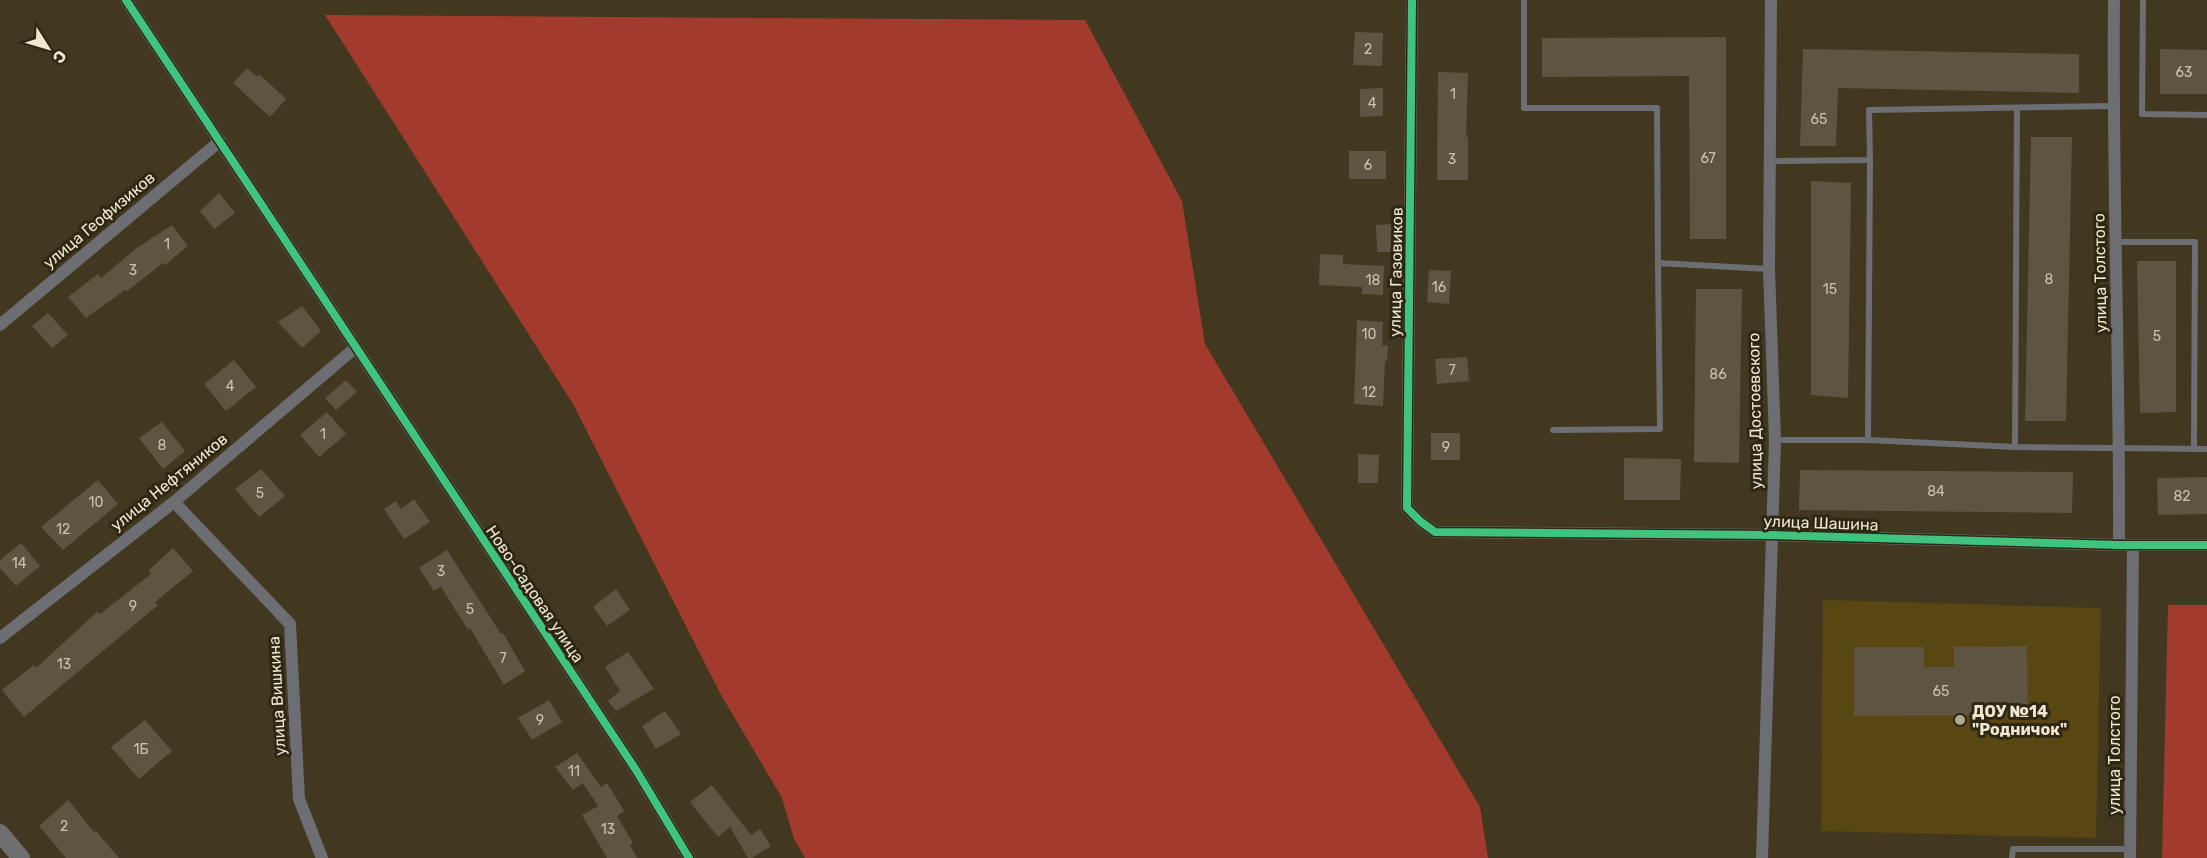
<svg xmlns="http://www.w3.org/2000/svg" width="2207" height="858" font-family="Rubik,sans-serif">
<rect width="100%" height="100%" fill="#41381f"/>
<path fill="#584712" d="M 1823,600 L 2101,608 L 2096,838 L 1821,831 Z"/>
<g fill="#a23a2d">
<path d="M 325,15 L 1085,20 L 1182,201 L 1205,344 L 1480,807 L 1488,858 L 805,858 L 794,839 L 782,798 L 720,693 L 573,404 Z"/>
<path d="M 2168,605 L 2207,605 L 2207,858 L 2162,858 Z"/>
</g>
<g fill="#5f5442">
<path d="M 1355,32 L 1383,33 L 1382,66 L 1353,65 Z"/>
<path d="M 1726,37 L 1726,239 L 1690,239 L 1689,76 L 1542,77 L 1542,38 Z"/>
<path d="M 1803,49 L 2079,54 L 2079,93 L 1838,88 L 1836,146 L 1800,146 Z"/>
<path d="M 2160,49 L 2207,50 L 2207,94 L 2160,94 Z"/>
<path d="M 247,68 L 256,76 L 260,75 L 286,99 L 270,117 L 233,83 Z"/>
<path d="M 1438,72 L 1468,73 L 1466,137 L 1468,137 L 1468,180 L 1437,180 Z"/>
<path d="M 1383,88 L 1383,116 L 1360,117 L 1360,89 Z"/>
<path d="M 2031,137 L 2072,137 L 2066,421 L 2025,421 Z"/>
<rect x="1349" y="151" width="37" height="28"/>
<path d="M 1811,181 L 1851,183 L 1848,398 L 1811,395 Z"/>
<path d="M 219,193 L 235,213 L 214,229 L 200,211 Z"/>
<path d="M 1394,224 L 1395,252 L 1377,252 L 1376,225 Z"/>
<path d="M 172,225 L 188,246 L 165,265 L 163,263 L 127,291 L 125,290 L 86,318 L 68,297 L 98,274 L 101,278 L 138,247 Z"/>
<path d="M 1320,254 L 1343,255 L 1343,264 L 1384,266 L 1383,295 L 1362,294 L 1362,287 L 1319,285 Z"/>
<path d="M 2137,261 L 2176,261 L 2176,412 L 2140,413 Z"/>
<path d="M 1429,270 L 1451,271 L 1449,304 L 1427,302 Z"/>
<path d="M 1696,289 L 1742,289 L 1739,463 L 1694,462 Z"/>
<path d="M 302,306 L 321,331 L 302,348 L 278,322 Z"/>
<path d="M 48,313 L 68,335 L 52,348 L 32,326 Z"/>
<path d="M 1357,320 L 1383,322 L 1382,345 L 1388,346 L 1387,361 L 1385,361 L 1383,406 L 1354,404 Z"/>
<path d="M 1467,357 L 1469,381 L 1437,384 L 1435,359 Z"/>
<path d="M 234,360 L 256,387 L 226,411 L 204,384 Z"/>
<path d="M 346,380 L 357,392 L 336,410 L 325,398 Z"/>
<path d="M 327,412 L 346,434 L 319,457 L 300,435 Z"/>
<path d="M 162,422 L 185,451 L 163,469 L 139,438 Z"/>
<rect x="1431" y="433" width="29" height="27"/>
<path d="M 1358,454 L 1379,455 L 1378,483 L 1358,483 Z"/>
<path d="M 1624,458 L 1681,459 L 1680,500 L 1624,500 Z"/>
<path d="M 261,469 L 285,496 L 259,517 L 235,489 Z"/>
<path d="M 1800,470 L 2073,472 L 2072,513 L 1799,510 Z"/>
<path d="M 2207,477 L 2207,514 L 2158,515 L 2157,478 Z"/>
<path d="M 98,480 L 118,504 L 63,550 L 41,527 Z"/>
<path d="M 414,499 L 430,522 L 404,539 L 384,509 L 396,501 L 401,509 Z"/>
<path d="M 21,543 L 40,566 L 16,586 L 0,568 L 0,560 Z"/>
<path d="M 173,548 L 193,571 L 155,602 L 158,605 L 24,717 L 2,690 L 34,665 L 36,668 L 97,612 L 100,614 L 151,574 L 148,571 Z"/>
<path d="M 447,550 L 501,634 L 503,633 L 525,671 L 504,685 L 470,628 L 468,630 L 441,587 L 434,591 L 419,568 Z"/>
<path d="M 616,589 L 630,610 L 607,626 L 593,607 Z"/>
<path d="M 2027,646 L 2028,715 L 1854,716 L 1854,647 L 1924,647 L 1924,667 L 1954,667 L 1954,647 Z"/>
<path d="M 628,652 L 654,689 L 616,711 L 608,701 L 620,691 L 605,667 Z"/>
<path d="M 549,700 L 562,722 L 532,740 L 518,718 Z"/>
<path d="M 665,711 L 681,734 L 656,749 L 642,726 Z"/>
<path d="M 145,720 L 172,751 L 139,779 L 111,747 Z"/>
<path d="M 577,753 L 601,787 L 607,783 L 624,811 L 617,816 L 633,843 L 630,845 L 637,858 L 607,858 L 582,815 L 598,806 L 583,783 L 573,790 L 555,767 Z"/>
<path d="M 712,785 L 751,835 L 760,829 L 771,846 L 752,858 L 748,858 L 730,827 L 718,837 L 690,802 Z"/>
<path d="M 68,800 L 94,832 L 96,831 L 119,858 L 66,858 L 39,826 Z"/>
</g>
<g fill="none" stroke-linecap="round" stroke-linejoin="round">
<g stroke="#6c6e73" stroke-width="6">
<path d="M 1524,0 L 1524,108 L 1657,108 L 1658,263 L 1769,269"/>
<path d="M 2143,0 L 2142,114 L 2207,115"/>
<path d="M 2017,108 L 2015,447 L 2207,449"/>
<path d="M 1870,160 L 1868,440 L 2015,447"/>
<path d="M 1770,161 L 1870,160 L 1869,110 L 2113,106"/>
<path d="M 2116,242 L 2195,242 L 2194,449"/>
<path d="M 1553,430 L 1660,429 L 1658,263"/>
<path d="M 1775,440 L 1868,440"/>
<path d="M 2012,858 L 2013,849 L 2130,849"/>
</g>
<g stroke="#6c6e73" stroke-width="12">
<path d="M 126,0 L 636,770 L 689,858"/>
<path d="M 1412,0 L 1407,508 L 1420,521 L 1435,532 L 1771,535 L 2119,545 L 2207,545"/>
<path d="M 2114,0 C 2112,182 2120,363 2119,545"/>
<path d="M 0,325 L 220,141"/>
<path d="M 174,502 L 290,624 L 299,799 L 322,858"/>
<path d="M 0,638 L 174,502 L 355,348"/>
<path d="M 1762,858 L 1775,440 L 1769,269 L 1771,0"/>
<path d="M 2130,858 L 2133,545"/>
</g>
<path stroke="#6f6f72" stroke-width="18" d="M 0,833 L 21,858"/>
<defs>
<g id="cycleway">
<path d="M 126,0 L 636,770 L 689,858"/>
<path d="M 1412,0 L 1407,508 L 1420,521 L 1435,532 L 1771,535 L 2119,545 L 2207,545"/>
</g>
</defs>
<use href="#cycleway" stroke="#2e2714" stroke-width="11"/>
<use href="#cycleway" stroke="#40c37c" stroke-width="8"/>
</g>
<circle fill="#b3aa91" stroke="#2e2714" stroke-width="2" cx="1960" cy="720" r="6"/>
<g text-anchor="middle" dominant-baseline="central" stroke-width="6" stroke-linejoin="round" paint-order="stroke">
<g font-size="14" fill="#ccc2ac">
<text x="1368" y="49">2</text>
<text x="2184" y="72">63</text>
<text x="1453" y="94">1</text>
<text x="1372" y="103">4</text>
<text x="1819" y="119">65</text>
<text x="1708" y="158">67</text>
<text x="1452" y="159">3</text>
<text x="1368" y="165">6</text>
<text x="167" y="244">1</text>
<text x="133" y="270">3</text>
<text x="2049" y="279">8</text>
<text x="1373" y="280">18</text>
<text x="1439" y="287">16</text>
<text x="1830" y="289">15</text>
<text x="1369" y="334">10</text>
<text x="2157" y="336">5</text>
<text x="1452" y="370">7</text>
<text x="1718" y="374">86</text>
<text x="230" y="386">4</text>
<text x="1369" y="392">12</text>
<text x="323" y="434">1</text>
<text x="162" y="445">8</text>
<text x="1446" y="447">9</text>
<text x="1936" y="491">84</text>
<text x="260" y="493">5</text>
<text x="2182" y="496">82</text>
<text x="96" y="502">10</text>
<text x="63" y="529">12</text>
<text x="19" y="563">14</text>
<text x="441" y="571">3</text>
<text x="133" y="606">9</text>
<text x="470" y="609">5</text>
<text x="503" y="658">7</text>
<text x="64" y="664">13</text>
<text x="1941" y="691">65</text>
<text x="540" y="720">9</text>
<text x="141" y="749">1Б</text>
<text x="574" y="771">11</text>
<text x="64" y="826">2</text>
<text x="608" y="829">13</text>
</g>
<g font-size="16" fill="#f0e7cf" stroke="#2e2714">
<text transform="translate(99 220) rotate(-40)">улица Геофизиков</text>
<text transform="translate(1396 272) rotate(-89)">улица Газовиков</text>
<text transform="translate(2100 273) rotate(-91)">улица Толстого</text>
<text transform="translate(1755 411) rotate(-91)">улица Достоевского</text>
<text transform="translate(169 482) rotate(-39)">улица Нефтяников</text>
<text transform="translate(1821 523) rotate(2)">улица Шашина</text>
<text transform="translate(535 594) rotate(56)">Ново-Садовая улица</text>
<text transform="translate(277 696) rotate(-93)">улица Вишкина</text>
<text transform="translate(2114 755) rotate(-90)">улица Толстого</text>
</g>
<g font-size="16" font-weight="bold" fill="#f0e7cf" stroke="#2e2714" text-anchor="start">
<text x="1972" y="711">ДОУ №14<tspan x="1972" dy="18">"Родничок"</tspan></text>
</g>
</g>
<g transform="translate(48 48) rotate(127)" stroke="#2e2714" stroke-width="4.5" paint-order="stroke">
<path d="M0-4.5L10 22L0 15L-10 22Z" fill="#f0e7cf"/>
<text y="-9" font-size="16" font-weight="bold" text-anchor="middle" fill="#f0e7cf">С</text>
</g>
</svg>
